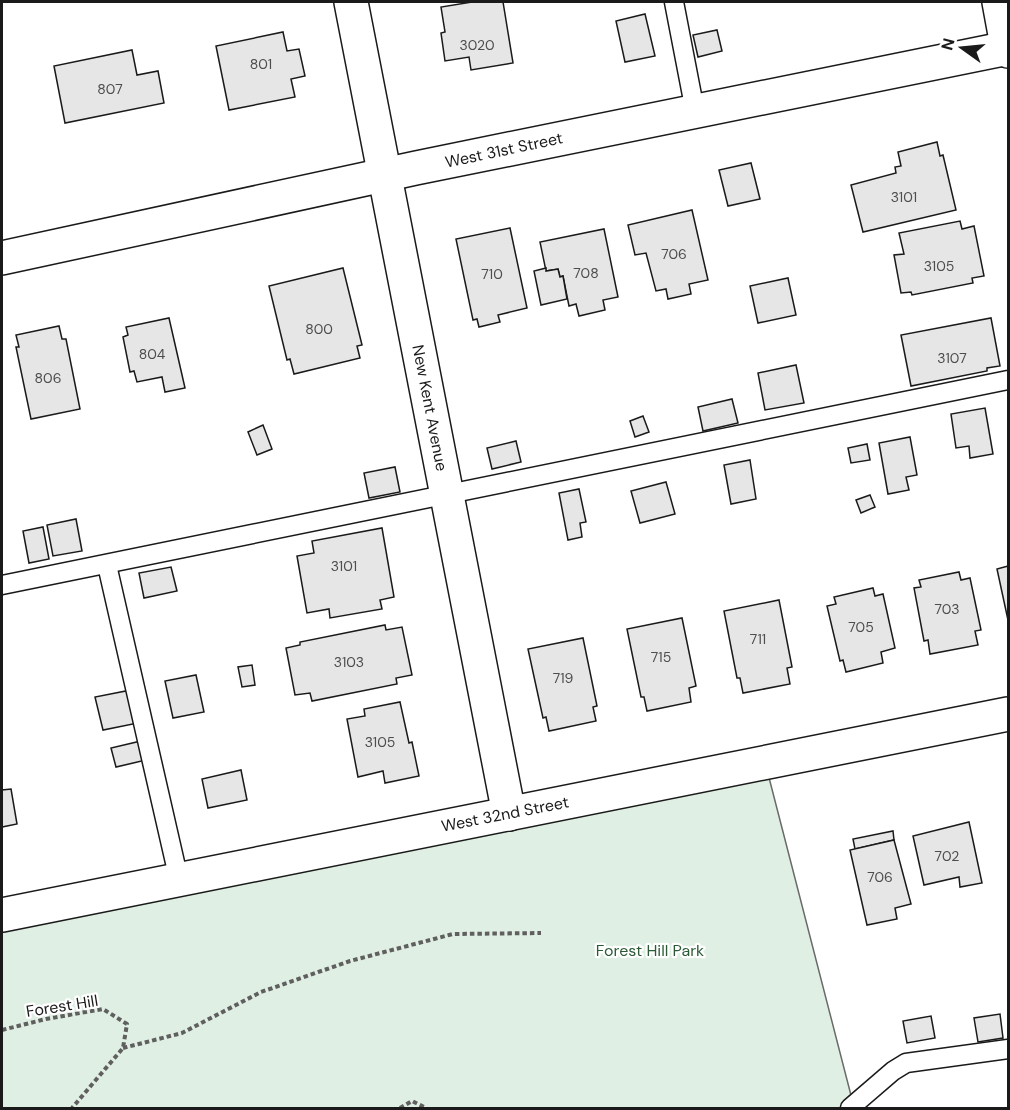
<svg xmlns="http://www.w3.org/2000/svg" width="1010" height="1110" font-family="'DM Sans',sans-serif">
<rect width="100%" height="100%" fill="#fff"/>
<path fill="#e0efe3" stroke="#6a6a6a" stroke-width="1.5" d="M 766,766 L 853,1103 L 848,1108 L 2,1108 L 2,916 Z"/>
<g fill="#e6e6e6" stroke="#1a1a1a" stroke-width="1.5">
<path d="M 472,2 L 503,2 L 513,63 L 471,70 L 469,57 L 445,61 L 441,33 L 445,32 L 441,7 Z"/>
<path d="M 645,14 L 655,56 L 625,62 L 616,21 Z"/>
<path d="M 717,30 L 722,51 L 698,57 L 693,35 Z"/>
<path d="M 283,32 L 287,51 L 299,49 L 305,76 L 291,79 L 295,97 L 229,110 L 216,46 Z"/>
<path d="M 132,50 L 137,75 L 158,71 L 164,103 L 65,123 L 54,66 Z"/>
<path d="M 937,142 L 940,156 L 943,155 L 956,210 L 863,232 L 851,185 L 896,173 L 895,167 L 901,166 L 898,152 Z"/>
<path d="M 751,163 L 760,199 L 728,206 L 719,170 Z"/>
<path d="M 692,210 L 708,280 L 689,284 L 691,294 L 668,299 L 666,289 L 656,291 L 646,253 L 635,255 L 628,225 Z"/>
<path d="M 960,221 L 962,229 L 974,226 L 984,276 L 972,278 L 973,283 L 912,295 L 911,292 L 901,293 L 894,255 L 904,254 L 899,233 Z"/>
<path d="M 510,228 L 527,308 L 498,315 L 500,322 L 479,327 L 477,319 L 473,320 L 456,239 Z"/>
<path d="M 604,229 L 618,297 L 603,300 L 605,310 L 579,316 L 576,304 L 569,306 L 563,276 L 560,277 L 558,269 L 546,271 L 540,242 Z"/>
<path d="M 343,268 L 362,345 L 357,346 L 360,358 L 294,374 L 290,359 L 287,360 L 269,286 Z"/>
<path d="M 546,268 L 546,271 L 558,269 L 560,277 L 563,276 L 567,299 L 541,305 L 534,271 Z"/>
<path d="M 788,278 L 796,315 L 758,323 L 750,286 Z"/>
<path d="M 169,318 L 185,388 L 165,392 L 162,377 L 137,382 L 134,371 L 130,372 L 123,337 L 128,335 L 126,327 Z"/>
<path d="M 991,318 L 1000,366 L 987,368 L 987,371 L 911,386 L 901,335 Z"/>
<path d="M 59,326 L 62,339 L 66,339 L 80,409 L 31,419 L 16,347 L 19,347 L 16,335 Z"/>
<path d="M 796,365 L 804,403 L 765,410 L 758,373 Z"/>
<path d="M 732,399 L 738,423 L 703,431 L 698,407 Z"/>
<path d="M 985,408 L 993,454 L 970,458 L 969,446 L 956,448 L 951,414 Z"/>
<path d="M 643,416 L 649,432 L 635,437 L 630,421 Z"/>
<path d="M 263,425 L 272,449 L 257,455 L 248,432 Z"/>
<path d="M 910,437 L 917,475 L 906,477 L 909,490 L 888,494 L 879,443 Z"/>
<path d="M 516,441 L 521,462 L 492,469 L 487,448 Z"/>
<path d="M 867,444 L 870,460 L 851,463 L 848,448 Z"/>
<path d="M 750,460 L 756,499 L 731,504 L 724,465 Z"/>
<path d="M 395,467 L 400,492 L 369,498 L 364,473 Z"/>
<path d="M 666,482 L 675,514 L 640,523 L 631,491 Z"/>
<path d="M 579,489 L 586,522 L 580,523 L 582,537 L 568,540 L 559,493 Z"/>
<path d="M 870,495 L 875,507 L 861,513 L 856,500 Z"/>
<path d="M 76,519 L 82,551 L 53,556 L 47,525 Z"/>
<path d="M 43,527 L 49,559 L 29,563 L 23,531 Z"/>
<path d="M 382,528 L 394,597 L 380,600 L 382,609 L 330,618 L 329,609 L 307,613 L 297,556 L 314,553 L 312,541 Z"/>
<path d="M 1008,566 L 1008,620 L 997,569 Z"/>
<path d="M 171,567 L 177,591 L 144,598 L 139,573 Z"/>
<path d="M 959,572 L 961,580 L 970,578 L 981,630 L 975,631 L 978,645 L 930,654 L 928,640 L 924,641 L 914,588 L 921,587 L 919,580 Z"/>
<path d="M 873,588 L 875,596 L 883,594 L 895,648 L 881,652 L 883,663 L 846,672 L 843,660 L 840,661 L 827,606 L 836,604 L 834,597 Z"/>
<path d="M 779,600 L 792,667 L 787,668 L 790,684 L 743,693 L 740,678 L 737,678 L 724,611 Z"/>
<path d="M 682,618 L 696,686 L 689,688 L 691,702 L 647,711 L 644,697 L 641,697 L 627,629 Z"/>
<path d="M 385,625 L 386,630 L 402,627 L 412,675 L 396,678 L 397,684 L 312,701 L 310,693 L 295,695 L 286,648 L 300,645 L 300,642 Z"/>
<path d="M 583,638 L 597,706 L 593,707 L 596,721 L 549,731 L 546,717 L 543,718 L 528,649 Z"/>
<path d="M 252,665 L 255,685 L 242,687 L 238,667 Z"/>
<path d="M 196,675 L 204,712 L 173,718 L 165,681 Z"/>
<path d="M 131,690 L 138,723 L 103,730 L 95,697 Z"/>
<path d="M 400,702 L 409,743 L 412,742 L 419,776 L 385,783 L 383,771 L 358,777 L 347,719 L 365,716 L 364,709 Z"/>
<path d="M 141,741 L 146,760 L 116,767 L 111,748 Z"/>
<path d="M 241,770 L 247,800 L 208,808 L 202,779 Z"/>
<path d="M 11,789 L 17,824 L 2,827 L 2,790 Z"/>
<path d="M 969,822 L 982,883 L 960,887 L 959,877 L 924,885 L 913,836 Z"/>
<path d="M 893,831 L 894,840 L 855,849 L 853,839 Z"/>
<path d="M 894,840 L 911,904 L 895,908 L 897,919 L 867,925 L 850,850 Z"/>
<path d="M 1000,1014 L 1003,1038 L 978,1042 L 974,1018 Z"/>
<path d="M 931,1016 L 935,1038 L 907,1043 L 903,1021 Z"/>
</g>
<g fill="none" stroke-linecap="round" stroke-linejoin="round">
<defs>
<g id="service">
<path d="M 674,2 L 695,111"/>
<path d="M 107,565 L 179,880"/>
<path d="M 2,585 L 1008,380"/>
<path d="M 850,1108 L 893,1071 L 906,1063 L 1008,1049"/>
</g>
<g id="minor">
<path d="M 351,2 L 509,814"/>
<path d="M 999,2 L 1008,51"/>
<path d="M 2,258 L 416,168 L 1008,48"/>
<path d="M 2,915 L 1008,714"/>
</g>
</defs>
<use href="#service" stroke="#1a1a1a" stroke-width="21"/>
<use href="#minor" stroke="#1a1a1a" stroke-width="36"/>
<g stroke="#5f5f5f" stroke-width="4" stroke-dasharray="4.5 3" stroke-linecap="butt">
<path d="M 2,1030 L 46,1019 L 103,1009 L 127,1024 L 123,1048 L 72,1108"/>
<path d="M 123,1048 L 182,1033 L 261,992 L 350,961 L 453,934 L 541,933"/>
<path d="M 400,1108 L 412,1101 L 426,1108"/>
</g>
<use href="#service" stroke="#fff" stroke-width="18"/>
<use href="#minor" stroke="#fff" stroke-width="33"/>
</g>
<g text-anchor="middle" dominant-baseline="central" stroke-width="4.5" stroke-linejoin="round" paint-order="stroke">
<g font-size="14" fill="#4d4d4d">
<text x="477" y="45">3020</text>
<text x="261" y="64">801</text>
<text x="110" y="89">807</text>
<text x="904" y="197">3101</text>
<text x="674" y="254">706</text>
<text x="939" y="266">3105</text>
<text x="586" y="273">708</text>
<text x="492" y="274">710</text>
<text x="319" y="329">800</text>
<text x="152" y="354">804</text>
<text x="952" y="358">3107</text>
<text x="48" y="378">806</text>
<text x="344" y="566">3101</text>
<text x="947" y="609">703</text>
<text x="861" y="627">705</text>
<text x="758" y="639">711</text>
<text x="661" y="657">715</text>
<text x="349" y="662">3103</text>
<text x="563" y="678">719</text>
<text x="380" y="742">3105</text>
<text x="947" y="856">702</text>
<text x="880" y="877">706</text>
</g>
<g font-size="16" fill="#1a1a1a" stroke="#fff">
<text transform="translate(504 150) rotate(-12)">West 31st Street</text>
<text transform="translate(430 408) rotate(79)">New Kent Avenue</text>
<text transform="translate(505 814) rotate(-11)">West 32nd Street</text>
<text transform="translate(62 1006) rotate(-9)">Forest Hill</text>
</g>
<g font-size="16" fill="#2b5a34" stroke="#fff">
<text x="650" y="950">Forest Hill Park</text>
</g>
</g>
<rect width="1010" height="1110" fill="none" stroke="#1a1a1a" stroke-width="6"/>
<g transform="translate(962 48) rotate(285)" stroke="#ffffff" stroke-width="4.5" paint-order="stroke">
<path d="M0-4.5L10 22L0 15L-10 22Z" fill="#1a1a1a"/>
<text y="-9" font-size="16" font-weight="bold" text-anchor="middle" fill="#1a1a1a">N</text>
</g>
</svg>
